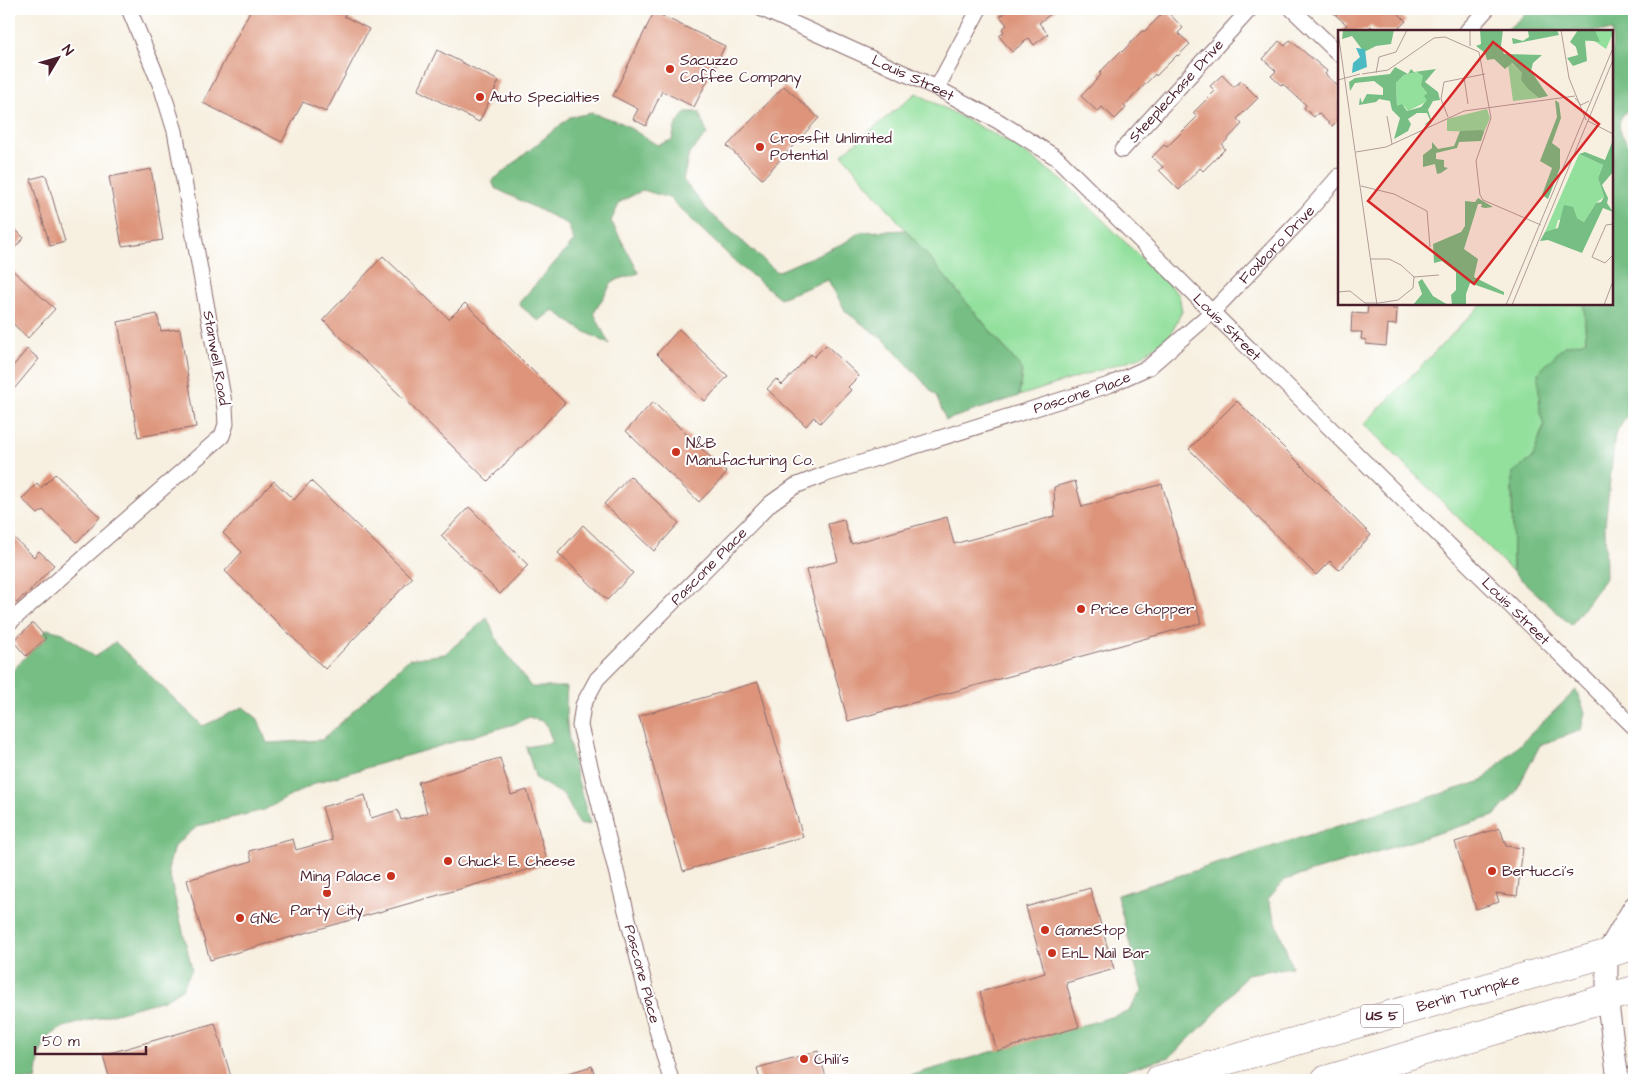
<svg xmlns="http://www.w3.org/2000/svg" width="1643" height="1089" font-family="'Architects Daughter',sans-serif">
<rect width="100%" height="100%" fill="#fff"/>
<filter id="ink" filterUnits="userSpaceOnUse"><feTurbulence type="fractalNoise" baseFrequency=".02" numOctaves="2"/><feDisplacementMap in="SourceGraphic" scale="10" xChannelSelector="R" yChannelSelector="G"/><feConvolveMatrix kernelMatrix="1 2 1 2 8 2 1 2 1" color-interpolation-filters="sRGB"/></filter>
<filter id="wash" filterUnits="userSpaceOnUse"><feTurbulence type="fractalNoise" baseFrequency=".0096" numOctaves="4" result="noise"/><feDisplacementMap in="SourceGraphic" scale="20" xChannelSelector="R" yChannelSelector="G"/><feGaussianBlur stdDeviation="1.12" result="paint"/><feColorMatrix in="noise" values="0 0 0 0 0 0 0 0 0 0 0 0 0 0 0 0 0 1.4 0 .05"/><feComposite in="paint" operator="in"/></filter>
<g filter="url(#wash)">
<rect width="100%" height="100%" fill="#f7f0e1"/>
<g fill="#93e09d" stroke="#6e8064">
<path d="M 916,93 L 1016,146 L 1063,181 L 1179,295 L 1182,311 L 1170,336 L 1140,357 L 1019,396 L 1022,369 L 842,154 Z"/>
<path d="M 1482,304 L 1584,304 L 1586,341 L 1564,346 L 1540,412 L 1544,425 L 1532,459 L 1512,473 L 1513,572 L 1364,424 Z"/>
</g>
<g fill="#76be84" stroke="#606e58">
<path d="M 1528,9 L 1634,9 L 1634,107 C 1629,110 1622,114 1620,120 C 1616,130 1628,145 1634,152 L 1634,404 L 1615,435 L 1605,525 L 1606,577 L 1571,625 L 1513,572 L 1512,473 L 1532,459 L 1544,425 L 1540,412 L 1538,373 L 1564,346 L 1586,341 L 1584,304 L 1612,304 L 1612,31 L 1505,31 L 1520,19 Z"/>
<path d="M 685,112 L 699,112 L 707,134 L 689,154 L 683,180 L 709,212 L 777,272 L 844,243 L 860,232 L 906,230 L 1022,369 L 1019,396 L 946,420 L 936,396 L 888,343 L 846,312 L 828,280 L 780,298 L 740,266 L 669,198 L 643,190 L 620,202 L 611,221 L 639,273 L 613,281 L 594,313 L 609,344 L 578,328 L 553,310 L 539,321 L 518,304 L 574,241 L 568,224 L 495,188 L 492,181 L 570,117 L 592,113 L 622,123 L 657,145 L 672,140 L 675,127 Z"/>
<path d="M 487,618 L 498,642 L 531,687 L 567,687 C 562,734 578,779 590,824 L 580,825 L 564,795 L 536,779 L 526,747 L 553,742 L 545,722 L 529,717 L 514,724 L 315,783 L 264,810 L 198,826 L 174,846 L 168,869 L 192,969 L 182,989 L 164,1000 L 64,1027 L 49,1036 L 40,1053 L 36,1080 L 9,1080 L 9,675 L 26,656 L 46,639 L 42,634 L 47,629 L 63,633 L 95,657 L 115,642 L 203,726 L 243,707 L 258,719 L 267,743 L 322,740 L 409,659 L 445,654 Z"/>
<path d="M 1576,690 L 1585,712 L 1581,730 L 1540,745 L 1515,793 L 1494,816 L 1285,880 L 1268,899 L 1292,967 L 1247,974 L 1211,1018 L 1170,1057 L 1093,1080 L 905,1080 L 905,1077 L 1128,1012 L 1142,991 L 1117,895 L 1482,781 Z"/>
</g>
<g id="blocks">
<g fill="#dd947a">
<path d="M 251,9 L 348,9 L 344,16 L 369,29 L 326,112 L 303,102 L 282,142 L 203,103 Z"/>
<path d="M 1010,9 L 1057,9 L 1039,23 L 1048,34 L 1034,45 L 1029,38 L 1012,52 L 999,36 L 1004,32 L 1002,29 L 1007,25 L 1000,16 Z"/>
<path d="M 1329,9 L 1394,9 L 1406,21 L 1396,31 L 1376,31 L 1371,26 L 1366,31 L 1341,31 L 1347,25 Z"/>
<path d="M 1166,10 L 1183,28 L 1178,33 L 1190,44 L 1178,56 L 1177,55 L 1156,76 L 1155,74 L 1124,106 L 1126,108 L 1115,119 L 1102,107 L 1098,112 L 1081,96 L 1101,75 L 1099,73 L 1121,51 L 1122,52 L 1142,31 L 1145,31 Z"/>
<path d="M 654,12 L 725,46 L 694,107 L 662,91 L 646,126 L 633,119 L 638,109 L 613,96 Z"/>
<path d="M 1290,40 L 1327,71 L 1325,74 L 1339,87 L 1339,119 L 1332,126 L 1318,113 L 1314,117 L 1304,108 L 1306,105 L 1283,84 L 1282,86 L 1271,76 L 1276,71 L 1263,59 L 1279,41 L 1285,46 Z"/>
<path d="M 437,50 L 499,81 L 479,122 L 418,90 Z"/>
<path d="M 1222,75 L 1234,87 L 1241,81 L 1258,98 L 1237,119 L 1242,124 L 1222,145 L 1225,149 L 1203,171 L 1200,168 L 1179,190 L 1159,170 L 1163,167 L 1152,157 L 1164,145 L 1167,147 L 1197,117 L 1193,113 L 1215,91 L 1210,86 Z"/>
<path d="M 784,86 L 819,118 L 762,179 L 727,146 Z"/>
<path d="M 151,169 L 163,240 L 122,246 L 109,177 Z"/>
<path d="M 46,175 L 65,242 L 50,246 L 31,179 Z"/>
<path d="M 9,223 L 24,238 L 9,254 Z"/>
<path d="M 383,256 L 449,319 L 465,303 L 565,403 L 488,481 L 323,320 Z"/>
<path d="M 9,267 L 55,309 L 28,338 L 9,320 Z"/>
<path d="M 1368,304 L 1393,304 L 1393,309 L 1397,309 L 1396,325 L 1388,324 L 1386,346 L 1366,344 L 1366,340 L 1361,339 L 1362,332 L 1351,332 L 1352,313 L 1367,314 Z"/>
<path d="M 157,314 L 161,331 L 180,329 L 196,427 L 138,437 L 118,322 Z"/>
<path d="M 679,329 L 728,376 L 705,401 L 657,354 Z"/>
<path d="M 826,345 L 859,376 L 848,387 L 851,390 L 820,423 L 814,417 L 806,426 L 767,389 L 776,379 L 782,385 L 811,354 L 814,357 Z"/>
<path d="M 27,349 L 39,359 L 9,395 L 9,371 Z"/>
<path d="M 1237,401 L 1371,535 L 1339,570 L 1330,561 L 1316,575 L 1189,449 Z"/>
<path d="M 653,402 L 727,473 L 699,502 L 626,431 Z"/>
<path d="M 55,474 L 100,517 L 77,542 L 43,510 L 38,514 L 22,499 L 37,483 L 41,488 Z"/>
<path d="M 630,476 L 679,523 L 654,551 L 604,504 Z"/>
<path d="M 274,481 L 294,500 L 311,481 L 412,578 L 325,669 L 225,571 L 242,552 L 223,533 Z"/>
<path d="M 1075,481 L 1082,507 L 1162,484 L 1201,623 L 848,721 L 806,570 L 838,561 L 828,524 L 844,520 L 851,544 L 947,517 L 954,544 L 1055,516 L 1054,487 Z"/>
<path d="M 469,507 L 528,565 L 500,594 L 441,536 Z"/>
<path d="M 583,525 L 633,573 L 607,600 L 558,553 Z"/>
<path d="M 9,533 L 34,557 L 39,551 L 54,565 L 25,596 L 23,596 L 17,603 L 9,595 Z"/>
<path d="M 33,623 L 46,638 L 26,656 L 13,641 Z"/>
<path d="M 758,682 L 803,837 L 683,871 L 639,716 Z"/>
<path d="M 500,758 L 511,795 L 527,790 L 548,864 L 210,960 L 187,880 L 252,861 L 249,851 L 293,839 L 296,850 L 332,840 L 322,807 L 365,795 L 371,818 L 398,810 L 401,820 L 427,813 L 418,782 Z"/>
<path d="M 1500,828 L 1506,846 L 1523,848 L 1517,896 L 1496,893 L 1499,902 L 1476,909 L 1455,842 Z"/>
<path d="M 1090,888 L 1114,969 L 1066,983 L 1079,1027 L 997,1051 L 980,992 L 1045,973 L 1026,907 Z"/>
<path d="M 215,1023 L 232,1080 L 110,1080 L 103,1055 Z"/>
<path d="M 818,1051 L 827,1080 L 760,1080 L 757,1068 Z"/>
<path d="M 592,1066 L 596,1080 L 556,1080 L 556,1077 Z"/>
</g>
</g>
</g>
<g filter="url(#ink)">
<use href="#blocks" fill-opacity="0" stroke="#87686b" stroke-width="1"/>
<g fill="none" stroke-linecap="round" stroke-linejoin="round">
<defs>
<g id="street">
<path id="s1" d="M 762,9 L 937,88 L 998,121 L 1057,158 L 1212,312 L 1634,727"/>
<path d="M 1292,9 L 1339,54"/>
<path d="M 1467,31 L 1487,9"/>
<path d="M 937,88 L 979,9"/>
<path id="s2" d="M 1122,150 L 1250,9"/>
<path d="M 10,622 L 222,436 L 226,424 L 225,408 L 175,131 L 162,89 L 129,9"/>
<path id="s3" d="M 671,1080 L 646,991 L 580,726 L 583,705 L 597,679 L 771,503 L 795,486 L 826,474 L 1109,385 L 1149,367 L 1212,312 L 1305,215 L 1339,176"/>
</g>
<path id="secondary" d="M 1618,1080 L 1607,997 L 1607,953 L 1634,907"/>
<g id="highway">
<path id="s4" d="M 1158,1080 L 1634,946"/>
<path d="M 1325,1080 L 1634,990"/>
</g>
</defs>
<use href="#street" stroke="#87686b" stroke-width="17"/>
<use href="#secondary" stroke="#87686b" stroke-width="23"/>
<use href="#highway" stroke="#87686b" stroke-width="29"/>
<use href="#street" stroke="#fff" stroke-width="15"/>
<use href="#secondary" stroke="#fff" stroke-width="21"/>
<use href="#highway" stroke="#fff" stroke-width="28"/>
</g>
</g>
<g fill="#c8321e" stroke="#fff" stroke-width="2">
<circle cx="670" cy="69" r="5"/>
<circle cx="480" cy="97" r="5"/>
<circle cx="760" cy="147" r="5"/>
<circle cx="676" cy="452" r="5"/>
<circle cx="1081" cy="609" r="5"/>
<circle cx="448" cy="861" r="5"/>
<circle cx="1492" cy="871" r="5"/>
<circle cx="391" cy="876" r="5"/>
<circle cx="327" cy="893" r="5"/>
<circle cx="240" cy="918" r="5"/>
<circle cx="1045" cy="930" r="5"/>
<circle cx="1052" cy="953" r="5"/>
<circle cx="804" cy="1059" r="5"/>
</g>
<g text-anchor="middle" dominant-baseline="central" stroke-width="4" stroke-linejoin="round" paint-order="stroke">
<rect fill="#fff" stroke="#80626b" stroke-width="1" x="1361" y="1004.5" width="42" height="23" rx="4"/>
<g font-size="14" font-weight="bold" fill="#4a1f2b">
<text x="1382" y="1016">US 5</text>
</g>
<g font-size="15" fill="#4a1f2b" stroke="#fff" text-anchor="start">
<text x="680" y="60">Sacuzzo<tspan x="680" dy="17">Coffee Company</tspan></text>
<text x="490" y="97">Auto Specialties</text>
<text x="770" y="138">Crossfit Unlimited<tspan x="770" dy="17">Potential</tspan></text>
<text x="686" y="443">N&amp;B<tspan x="686" dy="17">Manufacturing Co.</tspan></text>
<text x="1091" y="609">Price Chopper</text>
<text x="458" y="861">Chuck E. Cheese</text>
<text x="1502" y="871">Bertucci's</text>
<text x="381" y="876" text-anchor="end">Ming Palace</text>
<text x="327" y="910" text-anchor="middle">Party City</text>
<text x="250" y="918">GNC</text>
<text x="1055" y="930">GameStop</text>
<text x="1062" y="953">EnL Nail Bar</text>
<text x="814" y="1059">Chili's</text>
</g>
<g font-size="15" fill="#4a1f2b" stroke="#fff">
<text stroke="none"><textPath href="#s1" startOffset="166">Louis Street</textPath></text>
<text stroke="none"><textPath href="#s2" startOffset="80">Steeplechase Drive</textPath></text>
<text stroke="none"><textPath href="#s3" startOffset="1244">Foxboro Drive</textPath></text>
<text stroke="none"><textPath href="#s1" startOffset="571">Louis Street</textPath></text>
<text transform="translate(216 358) rotate(80)">Stanwell Road</text>
<text stroke="none"><textPath href="#s3" startOffset="995">Pascone Place</textPath></text>
<text stroke="none"><textPath href="#s3" startOffset="575">Pascone Place</textPath></text>
<text stroke="none"><textPath href="#s1" startOffset="976">Louis Street</textPath></text>
<text transform="translate(642 974) rotate(75)">Pascone Place</text>
<text stroke="none"><textPath href="#s4" startOffset="322">Berlin Turnpike</textPath></text>
</g>
</g>
<g transform="translate(1338 30)">
<rect width="275" height="275" fill="#f7f0e1"/>
<path d="M 240,0 L 275,0 L 275,3 L 268,19 L 255,10 L 234,14 ZM 173,33 L 184,43 L 191,60 L 201,68 L 175,71 L 170,34 ZM 80,42 L 85,46 L 90,71 L 70,81 L 66,76 L 59,76 L 58,53 L 66,45 ZM 149,79 L 152,88 L 146,102 L 109,101 L 109,89 ZM 241,124 L 265,135 L 260,148 L 266,167 L 258,173 L 246,192 L 239,188 L 220,190 L 217,201 L 207,202 Z" fill="#93e09d"/>
<path d="M 5,0 L 56,0 L 53,14 L 38,16 L 26,22 L 14,6 L 4,9 ZM 142,0 L 165,0 L 163,16 L 166,24 L 204,25 L 195,33 L 193,41 L 210,66 L 201,68 L 191,60 L 183,50 L 184,43 L 174,33 L 167,39 L 156,29 L 149,30 L 147,23 L 138,16 L 143,14 ZM 180,0 L 219,0 L 221,5 L 175,14 L 174,8 L 185,11 L 191,7 L 190,1 ZM 240,0 L 257,0 L 262,12 L 247,10 L 249,31 L 235,36 L 229,28 L 240,25 L 238,17 L 232,12 ZM 57,37 L 70,44 L 73,39 L 76,42 L 98,39 L 87,52 L 100,62 L 102,70 L 95,71 L 90,80 L 94,92 L 86,95 L 92,90 L 89,83 L 79,83 L 70,89 L 73,94 L 70,101 L 56,109 L 62,88 L 54,80 L 52,71 L 41,69 L 38,72 L 21,75 L 22,67 L 24,73 L 29,64 L 45,65 L 45,58 L 36,51 L 17,53 L 12,61 L 11,52 L 17,48 L 52,44 ZM 79,42 L 85,46 L 83,55 L 89,63 L 86,66 L 89,70 L 83,77 L 69,81 L 64,74 L 59,76 L 58,53 L 66,45 ZM 217,70 L 221,73 L 223,88 L 214,113 L 222,119 L 222,138 L 210,169 L 204,165 L 214,138 L 202,131 L 219,87 ZM 144,100 L 146,102 L 143,111 L 121,112 L 119,118 L 98,123 L 98,129 L 106,130 L 106,137 L 110,138 L 103,143 L 99,144 L 97,134 L 85,137 L 85,125 L 94,118 L 94,112 L 100,119 L 116,116 L 122,101 ZM 275,110 L 275,142 L 264,155 L 270,168 L 269,173 L 275,182 L 265,178 L 244,223 L 210,210 L 202,211 L 207,202 L 220,198 L 226,175 L 235,177 L 239,188 L 246,192 L 258,173 L 263,172 L 266,167 L 260,148 L 265,135 L 241,124 L 247,122 L 267,130 ZM 140,168 L 155,177 L 147,178 L 143,177 L 144,174 L 140,174 L 126,219 L 140,229 L 136,247 L 166,262 L 166,265 L 132,253 L 128,264 L 128,275 L 114,275 L 113,265 L 118,260 L 118,242 L 104,231 L 96,233 L 95,214 L 123,202 L 127,196 L 127,171 L 137,172 ZM 84,249 L 95,266 L 110,275 L 75,275 L 84,264 L 80,252 Z" fill="#76be84" fill-rule="evenodd"/>
<path d="M 18,18 L 27,19 L 29,37 L 14,43 L 15,33 L 22,27 Z" fill="#4bbac3"/>
<path fill="none" stroke="#b29c98" stroke-width="1" d="M 223,0 L 231,48 L 248,90M 0,2 L 39,275M 132,16 L 132,0M 38,43 L 41,27 L 58,22 L 69,0M 24,44 L 50,40 L 96,8 L 107,7 L 141,22 L 153,88 L 138,131 L 142,165 L 145,170 L 203,195M 126,47 L 130,74M 0,50 L 22,44M 237,68 L 243,75 L 251,71M 49,86 L 54,114M 110,87 L 103,69 L 106,52 L 147,44M 250,91 L 275,104M 18,122 L 48,117 L 126,81 L 237,66M 23,156 L 56,164 L 89,181 L 92,217M 275,194 L 268,195 L 254,227 L 267,233 L 275,225M 76,247 L 101,245M 0,262 L 12,261 L 27,273 L 41,273 L 60,270 L 75,258 L 76,247 L 63,235 L 51,229 L 33,229M 168,275 L 275,18M 174,275 L 275,30M 266,275 L 275,251"/>
<path fill="#d62828" fill-opacity="0.15" stroke="#d62828" stroke-width="2.5" d="M 155,12 L 261,94 L 136,254 L 30,171 Z"/>
<rect width="275" height="275" fill="none" stroke="#4a1f2b" stroke-width="2.5"/>
</g>
<rect width="1643" height="1089" fill="none" stroke="#fff" stroke-width="30"/>
<g transform="translate(58 58) rotate(52)" stroke="#ffffff" stroke-width="4" paint-order="stroke">
<path d="M0-4L9 19L0 12L-9 19Z" fill="#4a1f2b"/>
<text y="-8" font-size="14" font-weight="bold" text-anchor="middle" fill="#4a1f2b">N</text>
</g>
<path d="M35 1046v8h111v-8" fill="none" stroke="#4a1f2b" stroke-width="2.5"/>
<text x="42" y="1046" font-size="15" fill="#4a1f2b" stroke="#ffffff" stroke-width="4" paint-order="stroke">50 m</text>
</svg>
